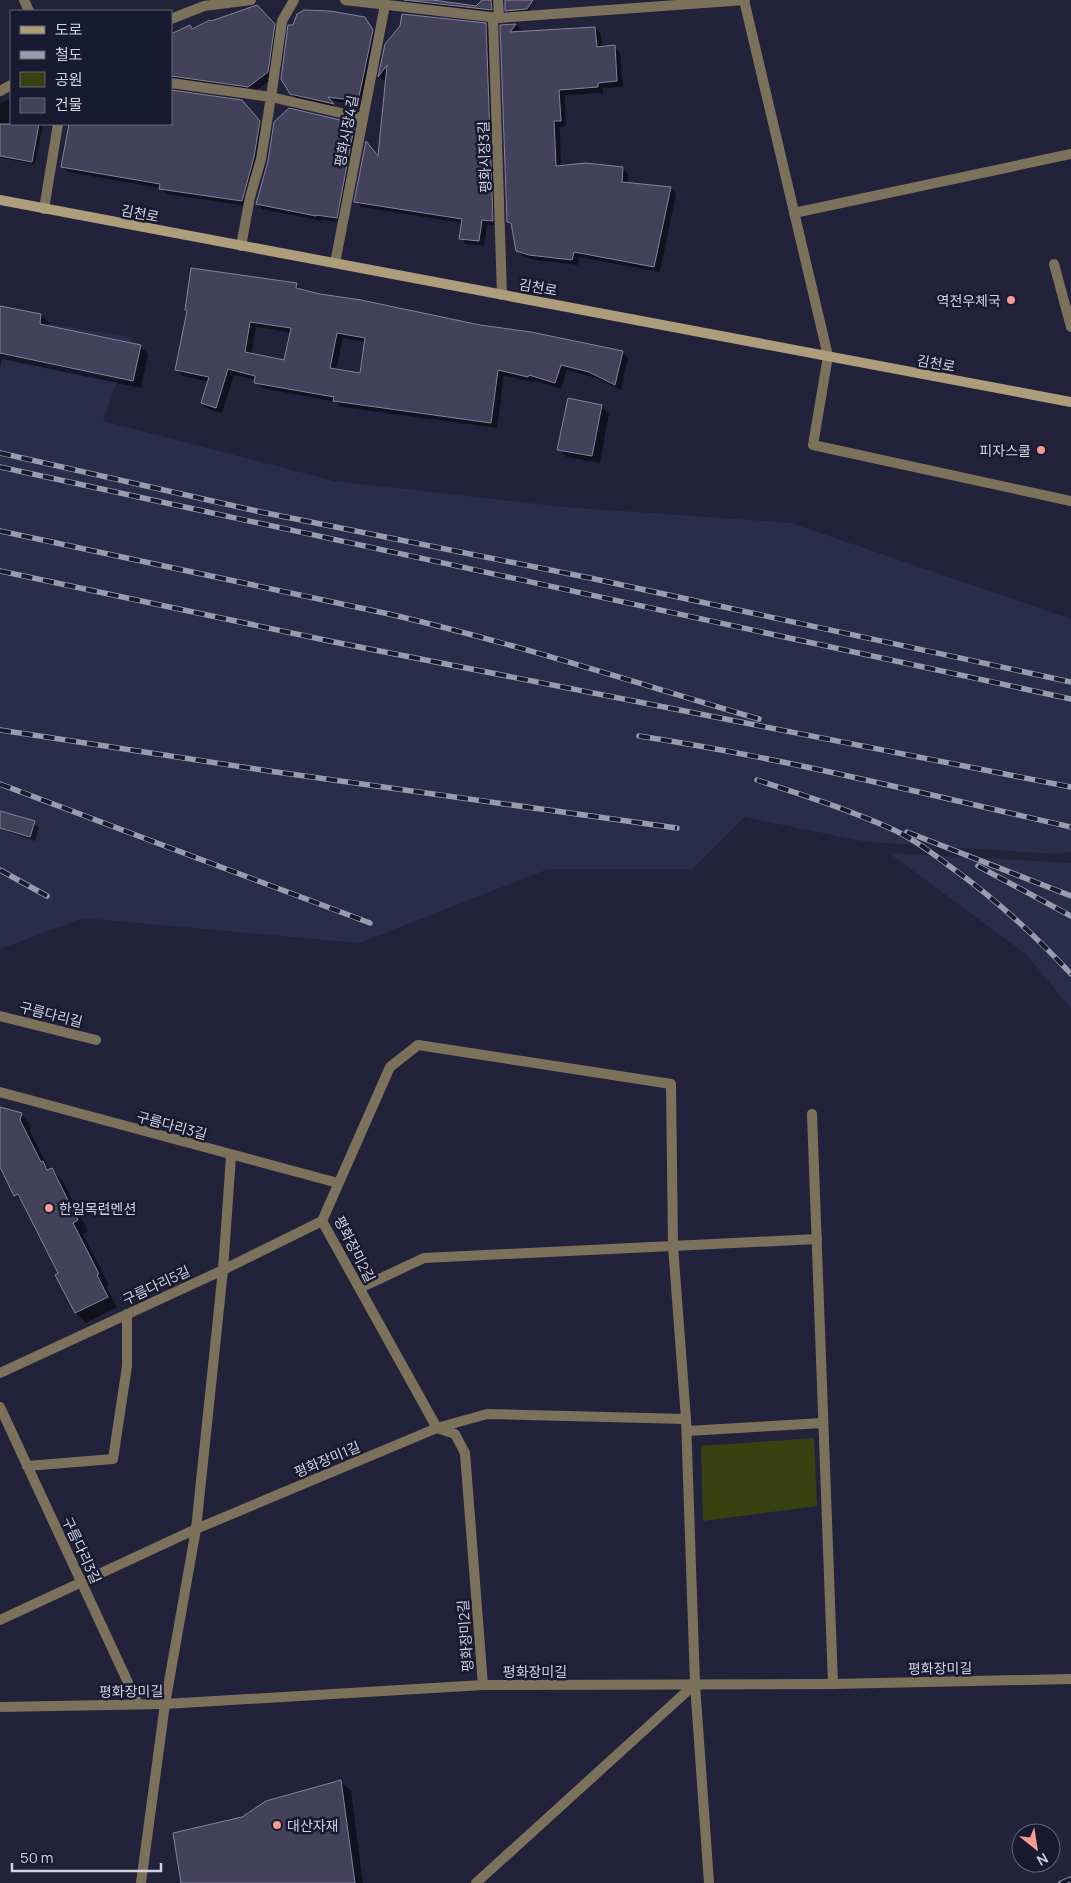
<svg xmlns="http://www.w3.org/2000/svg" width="1071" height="1883" font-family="Manrope,'Noto Sans KR',sans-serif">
<rect width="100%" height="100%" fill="#22233b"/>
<g fill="#2a2c4a">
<path d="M 0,317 L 133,337 L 103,421 L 334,481 L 564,507 L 791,523 L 1071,619 L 1071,852 L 1056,854 L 867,842 L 744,817 L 692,869 L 548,869 L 359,943 L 83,918 L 0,949 Z"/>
<path d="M 889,853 L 1071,863 L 1071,1009 L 1027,955 Z"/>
</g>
<path fill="#3a4111" d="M 814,1438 L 817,1506 L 703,1521 L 701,1446 Z"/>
<g fill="#0007" fill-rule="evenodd">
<path d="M 406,0 L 424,0 L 477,8 L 483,0 L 493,0 L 493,12 L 408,2 Z"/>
<path d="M 506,0 L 524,0 L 531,8 L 529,11 L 509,12 L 507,10 Z"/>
<path d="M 257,7 L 280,31 L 273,78 L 254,92 L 171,85 L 171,34 L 189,26 L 193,29 Z"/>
<path d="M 364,18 L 377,35 L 363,105 L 330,101 L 336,108 L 296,98 L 291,94 L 293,26 Z"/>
<path d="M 486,25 L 491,30 L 498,226 L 487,225 L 484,246 L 466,244 L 461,238 L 463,223 L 361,207 L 355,201 L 379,158 L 387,77 L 384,81 L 379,76 L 386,44 Z"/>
<path d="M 516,25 L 522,30 L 520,33 L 595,28 L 601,34 L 602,48 L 614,47 L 620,53 L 623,87 L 603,88 L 603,93 L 565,95 L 566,126 L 560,127 L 561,167 L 622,168 L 628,174 L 628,184 L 671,188 L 676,194 L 660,272 L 579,257 L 578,265 L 536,260 L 524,257 L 517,251 L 513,227 L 508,222 L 501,26 Z"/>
<path d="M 11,98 L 11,124 L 43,124 L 35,164 L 0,158 L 0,104 Z"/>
<path d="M 248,107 L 265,128 L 248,206 L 166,194 L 160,188 L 68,172 L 63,166 L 71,124 L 171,124 Z"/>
<path d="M 351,126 L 357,133 L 342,223 L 321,219 L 321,221 L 262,209 L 257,203 Z"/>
<path d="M 296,284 L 302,291 L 622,352 L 628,358 L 621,390 L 596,378 L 567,370 L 561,389 L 535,381 L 534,382 L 504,376 L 497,428 L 341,407 L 336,402 L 262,388 L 255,382 L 256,380 L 234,375 L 222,413 L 208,409 L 202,403 L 209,382 L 183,376 L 177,370 L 188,312 L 186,310 ZM 256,327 L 292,333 L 285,361 L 251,355 ZM 343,338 L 366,342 L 361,375 L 336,370 Z"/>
<path d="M 0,307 L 41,315 L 49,323 L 48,327 L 140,346 L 148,354 L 141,388 L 2,359 L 0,367 Z"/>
<path d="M 602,406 L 609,414 L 600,463 L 567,457 L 559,449 Z"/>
<path d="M 0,812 L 34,823 L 39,828 L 35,841 L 0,829 Z"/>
<path d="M 0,1108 L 21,1114 L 31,1125 L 30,1132 L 49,1169 L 51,1169 L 62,1180 L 88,1231 L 83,1234 L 109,1285 L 106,1286 L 117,1307 L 86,1323 L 76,1313 L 60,1274 L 25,1204 L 15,1195 L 0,1165 Z"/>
<path d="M 340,1781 L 351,1791 L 363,1883 L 182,1883 L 242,1819 Z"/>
</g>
<g fill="#44415a" stroke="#86829f" fill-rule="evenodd">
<path d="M 404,0 L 433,0 L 476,6 L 482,0 L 491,0 L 492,10 Z"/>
<path d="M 505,0 L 533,0 L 527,9 L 505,11 Z"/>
<path d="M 257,5 L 275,24 L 268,72 L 248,87 L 171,76 L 171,34 L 190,25 L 192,29 L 210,20 L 211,21 Z"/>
<path d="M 304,10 L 330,11 L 365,17 L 373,30 L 358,101 L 328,97 L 334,104 L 290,94 L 281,79 L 288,25 L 293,25 L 297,14 Z"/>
<path d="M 402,14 L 486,23 L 493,221 L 482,220 L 479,241 L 459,239 L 462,219 L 354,202 L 366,141 L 378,156 L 387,65 L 378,77 L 385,44 L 400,26 Z"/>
<path d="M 516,24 L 510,32 L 595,27 L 597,47 L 615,45 L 617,81 L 598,83 L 598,87 L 559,90 L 561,121 L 554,121 L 556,166 L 586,163 L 623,167 L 622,182 L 671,187 L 654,267 L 574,252 L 572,260 L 529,255 L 516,251 L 511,223 L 507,222 L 500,25 Z"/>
<path d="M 171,90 L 242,100 L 260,121 L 254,157 L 242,201 L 159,189 L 160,184 L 61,167 L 69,124 L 171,124 Z"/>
<path d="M 289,108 L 349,122 L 354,128 L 337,218 L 316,215 L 316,216 L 256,204 L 268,161 L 274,122 Z"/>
<path d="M 0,124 L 39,124 L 32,162 L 0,156 Z"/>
<path d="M 191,268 L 297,283 L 296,288 L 320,294 L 361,300 L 480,325 L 531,332 L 623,351 L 615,385 L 589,372 L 561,365 L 555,383 L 529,375 L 528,377 L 498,370 L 491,423 L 333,401 L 334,397 L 254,383 L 255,376 L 228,369 L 216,408 L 201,403 L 209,377 L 175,370 L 187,311 L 185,310 ZM 250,322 L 291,328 L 284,360 L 245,352 ZM 337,333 L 365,338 L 360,373 L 330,368 Z"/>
<path d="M 0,306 L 41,314 L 40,324 L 141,345 L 133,381 L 0,353 Z"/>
<path d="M 568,398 L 602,405 L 592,456 L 557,450 Z"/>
<path d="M 0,811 L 35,821 L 30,837 L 0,828 Z"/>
<path d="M 0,1107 L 22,1113 L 20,1120 L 41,1162 L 43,1161 L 47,1170 L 52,1168 L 78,1220 L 73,1223 L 99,1274 L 97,1275 L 108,1297 L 75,1313 L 55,1275 L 58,1273 L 18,1194 L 14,1196 L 0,1167 Z"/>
<path d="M 341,1780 L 355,1883 L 181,1883 L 173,1833 L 242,1817 L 266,1801 Z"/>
</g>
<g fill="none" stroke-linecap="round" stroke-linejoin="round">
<g stroke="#7c725c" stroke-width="10">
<path d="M 24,0 L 29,11"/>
<path d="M 294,0 L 282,21 L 271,97 L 363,118"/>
<path d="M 345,0 L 499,18 L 745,0"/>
<path d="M 498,0 L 499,18"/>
<path d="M 744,0 L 828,356 L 813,445 L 1071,501"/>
<path d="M 493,18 L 502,295"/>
<path d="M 171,19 L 204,6 L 251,0"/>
<path d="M 171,83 L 271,97 L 261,159 L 250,197 L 241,246"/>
<path d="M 0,91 L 11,85"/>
<path d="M 44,209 L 58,124"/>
<path d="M 794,213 L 1071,154"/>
<path d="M 335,263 L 385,5"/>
<path d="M 1054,264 L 1071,327"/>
<path d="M 0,1016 L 96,1040"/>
<path d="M 0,1092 L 338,1183"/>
<path d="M 812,1114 L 833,1684"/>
<path d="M 360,1288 L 424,1258 L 817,1239"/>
<path d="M 0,1373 L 223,1270 L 322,1221"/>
<path d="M 0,1407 L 138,1704"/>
<path d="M 687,1431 L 823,1423"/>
<path d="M 27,1466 L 113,1459 L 127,1366 L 127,1314"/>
<path d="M 0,1620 L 196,1529 L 437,1428 L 487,1414 L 686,1419"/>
<path d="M 483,1685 L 465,1453 L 455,1434 L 437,1428 L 322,1221 L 390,1067 L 418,1045 L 671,1084 L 673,1246 L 686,1419 L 695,1684 L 709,1883"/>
<path d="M 0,1707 L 165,1704 L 483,1685 L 833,1684 L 1071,1679"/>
<path d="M 141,1883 L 165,1704 L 196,1529 L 223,1270 L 231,1156"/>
<path d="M 476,1883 L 695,1684"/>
</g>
<path stroke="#ad9d7a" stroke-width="10" d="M 0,200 L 1071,402"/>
<defs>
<g id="rail">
<path d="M 0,453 L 261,512 L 590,578 L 1071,682"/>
<path d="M 0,467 L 1071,699"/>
<path d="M 0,531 L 389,614 C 514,643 636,683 759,719"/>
<path d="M 0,571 L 334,642 L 1071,787"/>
<path d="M 0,730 L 269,771 L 677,828"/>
<path d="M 639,736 C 784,758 928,795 1071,827"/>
<path d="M 757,780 C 803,795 850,810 894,830 C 913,839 931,852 948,865 C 993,897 1033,933 1071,974"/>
<path d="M 0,784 L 370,923"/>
<path d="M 907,832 L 1071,896"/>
<path d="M 978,866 L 1071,916"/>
<path d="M 0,870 L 47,896"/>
<path d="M 1061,1883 L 1071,1879"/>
</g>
</defs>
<use href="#rail" stroke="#9a9bad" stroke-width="5.5"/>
<use href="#rail" stroke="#181a30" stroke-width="4" stroke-dasharray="11" stroke-linecap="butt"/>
</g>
<g fill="#f59c92" stroke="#181a30" stroke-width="2">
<circle cx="1011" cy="300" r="5"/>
<circle cx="1041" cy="450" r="5"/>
<circle cx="49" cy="1208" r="5"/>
<circle cx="277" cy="1825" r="5"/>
</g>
<g text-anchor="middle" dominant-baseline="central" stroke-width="5" stroke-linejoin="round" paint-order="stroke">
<g font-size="14" fill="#d1d3e2" stroke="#181a30">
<text transform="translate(346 131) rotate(-79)">평화시장4길</text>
<text transform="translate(484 157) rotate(-92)">평화시장3길</text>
<text transform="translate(140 213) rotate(11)">김천로</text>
<text transform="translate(538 287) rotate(10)">김천로</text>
<text transform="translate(936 363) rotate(10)">김천로</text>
<text transform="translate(51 1014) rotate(14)">구름다리길</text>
<text transform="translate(172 1125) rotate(15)">구름다리3길</text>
<text transform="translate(355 1249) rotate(63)">평화장미2길</text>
<text transform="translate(156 1285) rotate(-25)">구름다리5길</text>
<text transform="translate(327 1459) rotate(-23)">평화장미1길</text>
<text transform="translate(82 1550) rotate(65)">구름다리3길</text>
<text transform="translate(465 1636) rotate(-94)">평화장미2길</text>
<text transform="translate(940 1668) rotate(-1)">평화장미길</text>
<text x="535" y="1671">평화장미길</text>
<text transform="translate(131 1691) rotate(-1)">평화장미길</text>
</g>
<g font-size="14" fill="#d1d3e2" stroke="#181a30" text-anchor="end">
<text x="1001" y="300">역전우체국</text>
<text x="1031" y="450">피자스쿨</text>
<text x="59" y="1208" text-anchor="start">한일목련멘션</text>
<text x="287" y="1825" text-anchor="start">대산자재</text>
</g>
</g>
<rect x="10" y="10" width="162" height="115" fill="#181a30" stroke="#626477"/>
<rect x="20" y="26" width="25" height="8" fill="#ad9d7a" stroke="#626477"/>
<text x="55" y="35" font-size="15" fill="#d1d3e2">도로</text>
<rect x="20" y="51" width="25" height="8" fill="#9a9bad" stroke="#626477"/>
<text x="55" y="60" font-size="15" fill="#d1d3e2">철도</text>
<rect x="20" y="72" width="25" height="15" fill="#3a4111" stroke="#626477"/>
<text x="55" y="85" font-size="15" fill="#d1d3e2">공원</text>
<rect x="20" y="98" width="25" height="15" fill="#44415a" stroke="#626477"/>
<text x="55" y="110" font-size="15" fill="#d1d3e2">건물</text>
<g transform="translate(1036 1848) rotate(150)"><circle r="24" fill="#181a30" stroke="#626477"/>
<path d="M0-4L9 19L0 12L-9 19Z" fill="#f59c92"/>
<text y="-8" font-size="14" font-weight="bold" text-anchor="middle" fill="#d1d3e2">N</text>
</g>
<path d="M12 1863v8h149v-8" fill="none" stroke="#d1d3e2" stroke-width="2.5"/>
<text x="20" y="1863" font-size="15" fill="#d1d3e2" stroke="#181a30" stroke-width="4" paint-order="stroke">50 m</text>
</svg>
